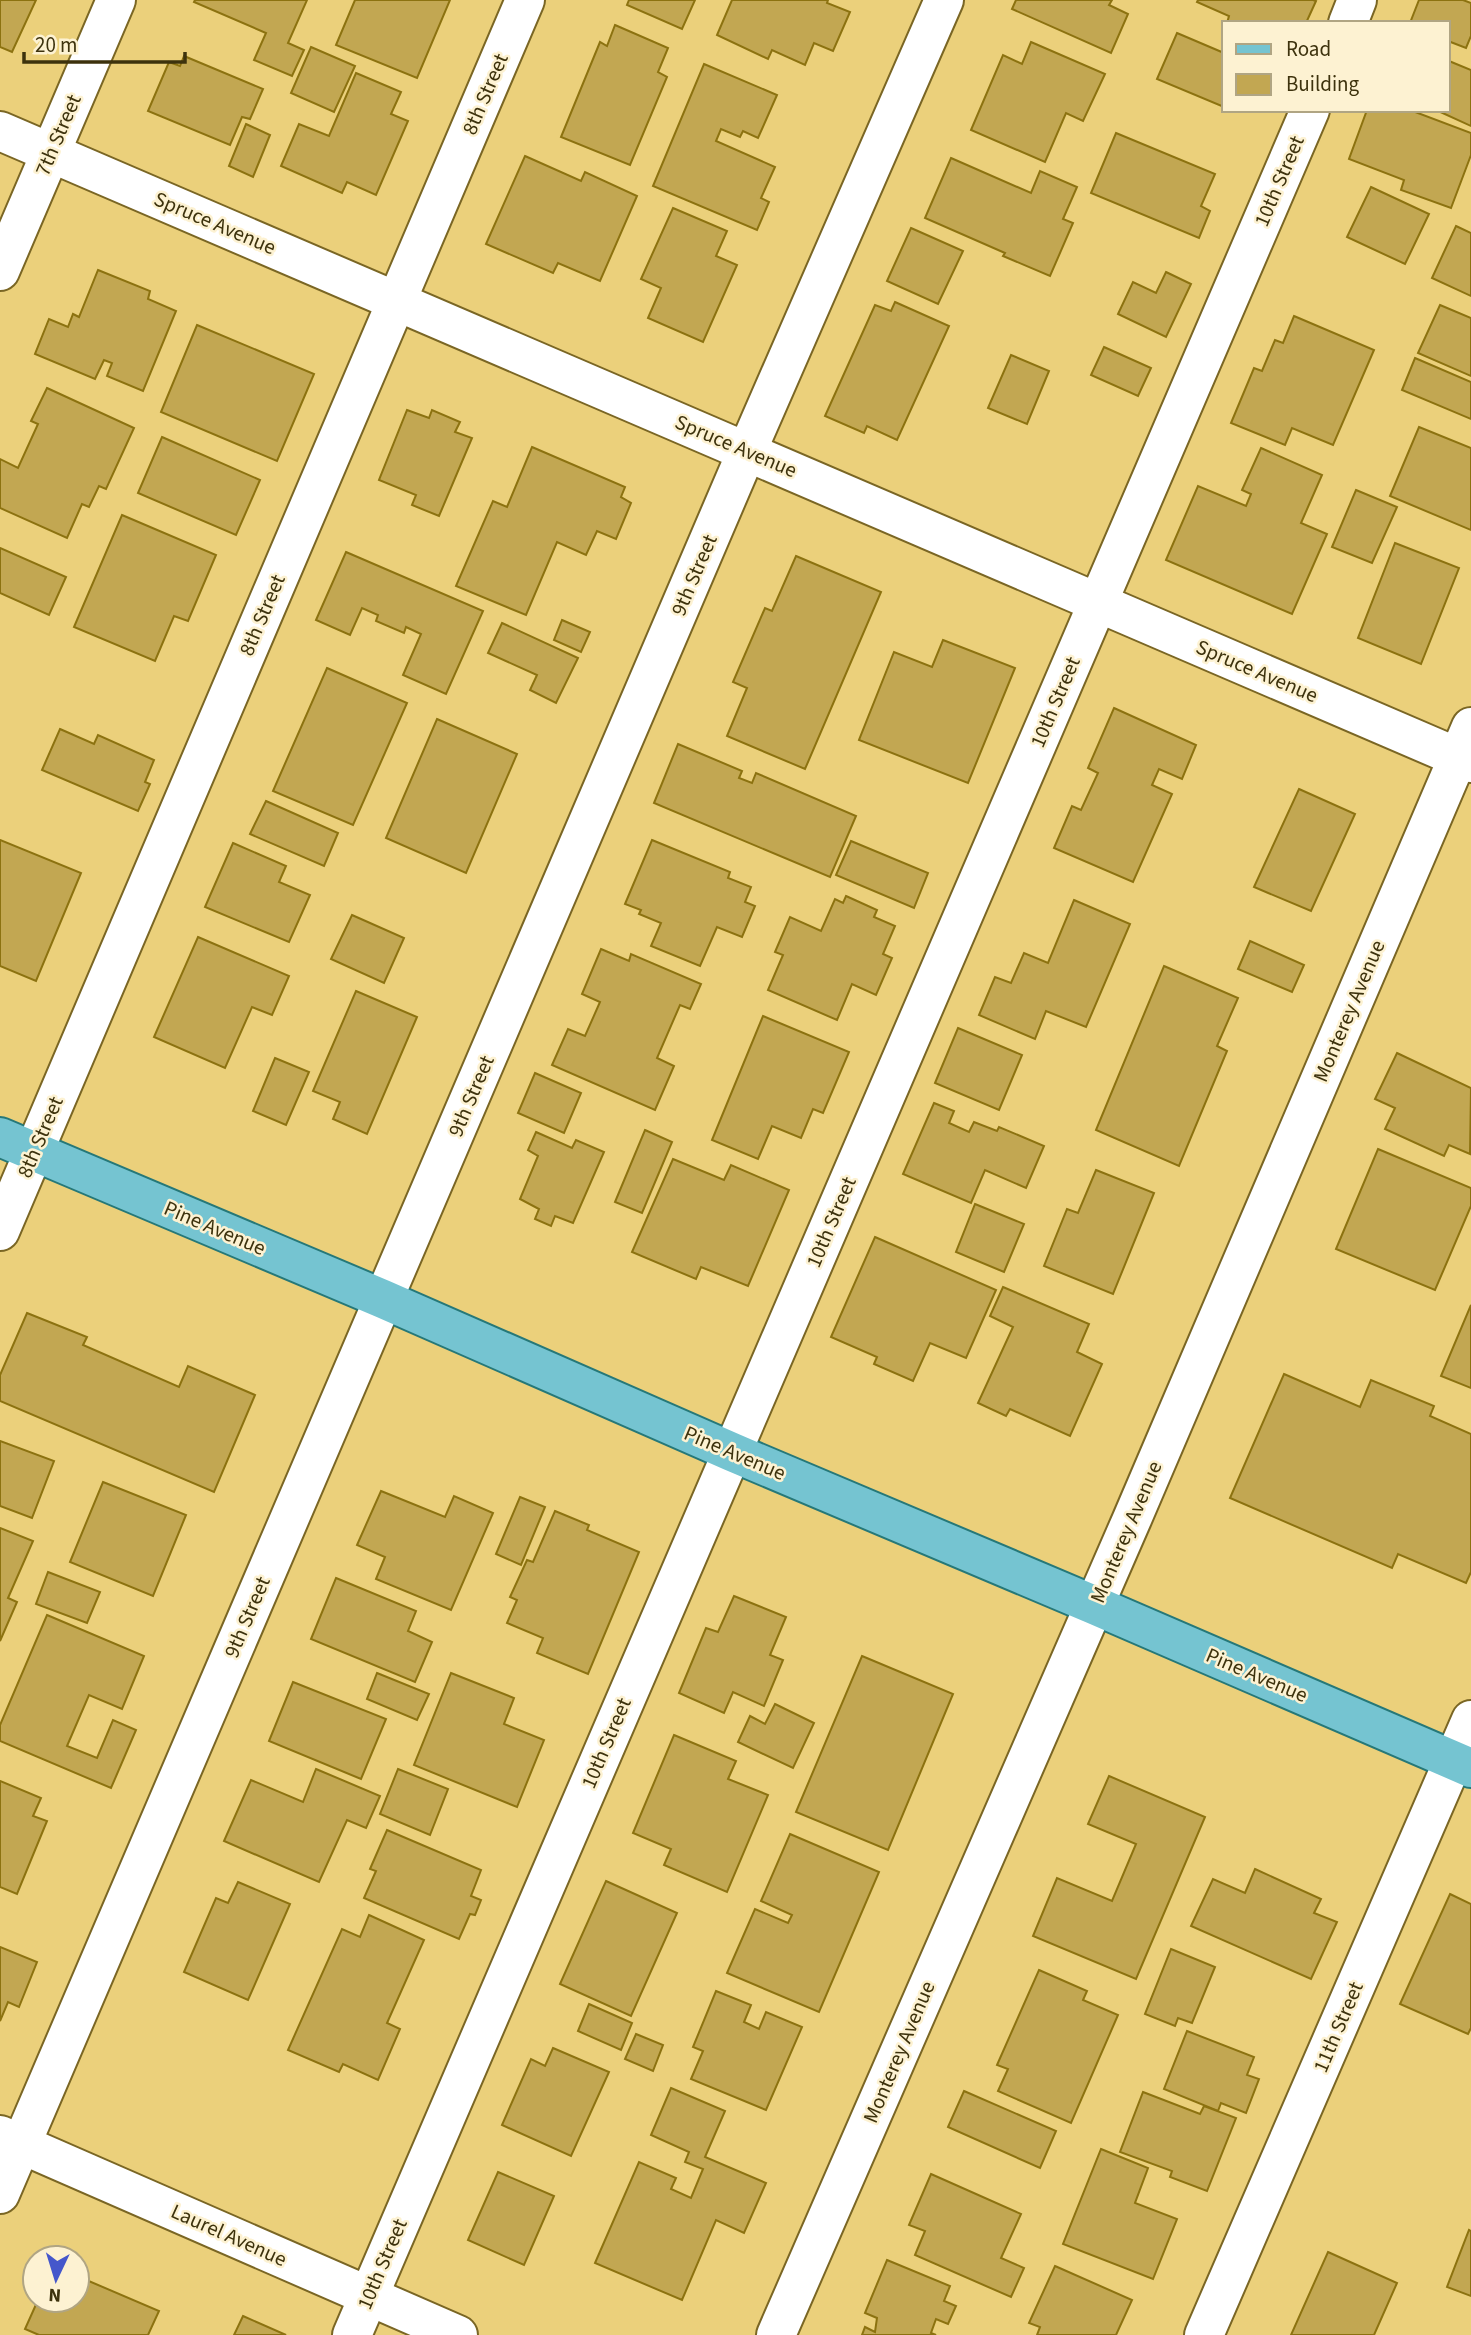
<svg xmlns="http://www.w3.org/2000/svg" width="1471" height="2335" font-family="'Source Sans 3',sans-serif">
<rect width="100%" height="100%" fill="#ebd07b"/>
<g fill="#c2a752" stroke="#8c7210" stroke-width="2">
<path d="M 0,0 L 36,0 L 12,52 L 0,47 Z"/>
<path d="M 195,0 L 307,0 L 288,43 L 304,50 L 292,76 L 254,60 L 266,33 L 194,2 Z"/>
<path d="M 355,0 L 450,0 L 417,78 L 336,45 Z"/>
<path d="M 629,0 L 695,0 L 682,29 L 627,5 Z"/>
<path d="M 732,0 L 828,0 L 827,3 L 850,12 L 833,51 L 814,43 L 805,65 L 772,50 L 768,59 L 717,35 Z"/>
<path d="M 1016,0 L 1112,0 L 1109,5 L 1128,14 L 1111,53 L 1012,9 Z"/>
<path d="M 1198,0 L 1313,0 L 1316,1 L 1306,23 L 1227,23 L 1229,16 L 1197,2 Z"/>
<path d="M 1419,0 L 1463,0 L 1471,3 L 1471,36 L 1466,48 L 1448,41 L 1448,23 L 1410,23 Z"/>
<path d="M 615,25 L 668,48 L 658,72 L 667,77 L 630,165 L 561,137 L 600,42 L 607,46 Z"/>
<path d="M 1177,33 L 1224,53 L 1224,107 L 1157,79 Z"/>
<path d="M 1031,42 L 1105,74 L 1083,121 L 1066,113 L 1045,162 L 971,130 L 1003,55 L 1022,64 Z"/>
<path d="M 311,47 L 355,66 L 334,112 L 291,93 Z"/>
<path d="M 184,56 L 263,89 L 250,119 L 242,117 L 230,145 L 148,111 L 169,62 L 180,66 Z"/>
<path d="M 1449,61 L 1471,70 L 1471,126 L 1436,110 L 1448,110 Z"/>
<path d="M 704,64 L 777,95 L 758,138 L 743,131 L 740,137 L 721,129 L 716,141 L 775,167 L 761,198 L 769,202 L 757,230 L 653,186 Z"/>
<path d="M 356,73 L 401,92 L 391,114 L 408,121 L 376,195 L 347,182 L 342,193 L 281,166 L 299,124 L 329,136 Z"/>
<path d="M 1367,110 L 1410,110 L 1471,133 L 1471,155 L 1451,208 L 1401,190 L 1404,180 L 1349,159 Z"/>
<path d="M 246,124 L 270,135 L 253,177 L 229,166 Z"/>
<path d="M 1116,133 L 1215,174 L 1201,206 L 1210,211 L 1199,238 L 1091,193 Z"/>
<path d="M 525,156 L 581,181 L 585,172 L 637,196 L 600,281 L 558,263 L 553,273 L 486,244 Z"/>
<path d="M 951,158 L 1031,193 L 1040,171 L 1077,187 L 1063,219 L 1073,223 L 1050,276 L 1003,256 L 1005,253 L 925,218 Z"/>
<path d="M 1371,187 L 1429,214 L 1405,264 L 1347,237 Z"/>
<path d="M 673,208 L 727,231 L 716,256 L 737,265 L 703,342 L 648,318 L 661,288 L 641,279 Z"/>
<path d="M 1456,226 L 1471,233 L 1471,296 L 1432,278 Z"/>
<path d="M 911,228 L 963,251 L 938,304 L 887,281 Z"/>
<path d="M 98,270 L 150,291 L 148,299 L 176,311 L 143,391 L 107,376 L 112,363 L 104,360 L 95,379 L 35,354 L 49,319 L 68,327 L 73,314 L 79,317 Z"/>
<path d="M 1166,272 L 1191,284 L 1166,337 L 1118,314 L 1133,282 L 1156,293 Z"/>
<path d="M 895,302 L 949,326 L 897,440 L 867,426 L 864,433 L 825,416 L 875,305 L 891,311 Z"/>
<path d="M 1440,305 L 1471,318 L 1471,376 L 1418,353 Z"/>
<path d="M 1294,316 L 1374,350 L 1333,445 L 1292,428 L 1285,445 L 1231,423 L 1254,368 L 1262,371 L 1275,340 L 1283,343 Z"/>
<path d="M 197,325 L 314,374 L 277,461 L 161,412 Z"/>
<path d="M 1104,347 L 1151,368 L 1138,396 L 1091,375 Z"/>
<path d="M 1011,355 L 1049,371 L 1027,424 L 988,408 Z"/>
<path d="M 1415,358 L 1471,382 L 1471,419 L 1402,390 Z"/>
<path d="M 47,388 L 134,428 L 106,489 L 99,486 L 89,507 L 82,504 L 67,538 L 0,508 L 0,459 L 18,468 L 38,424 L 31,421 Z"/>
<path d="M 407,410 L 429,418 L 432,410 L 460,422 L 455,432 L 472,438 L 439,516 L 412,505 L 416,495 L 379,480 Z"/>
<path d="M 1419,427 L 1471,448 L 1471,530 L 1390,496 Z"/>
<path d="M 162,437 L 260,480 L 236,535 L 138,493 Z"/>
<path d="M 532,447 L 625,487 L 621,497 L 631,503 L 616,539 L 597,531 L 586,555 L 557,542 L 526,615 L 456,586 L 493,501 L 507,507 Z"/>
<path d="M 1261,448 L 1322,475 L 1301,523 L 1327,534 L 1292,614 L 1166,560 L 1198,486 L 1246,506 L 1251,494 L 1242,490 Z"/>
<path d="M 1356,490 L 1397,507 L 1372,563 L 1332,547 Z"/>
<path d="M 122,515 L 216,555 L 188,621 L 174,616 L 155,661 L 74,627 Z"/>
<path d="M 1395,543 L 1459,568 L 1421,664 L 1358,638 Z"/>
<path d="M 0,548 L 66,577 L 49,615 L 0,593 Z"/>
<path d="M 346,552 L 483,611 L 446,694 L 403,675 L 421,634 L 406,627 L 404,633 L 376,621 L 378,615 L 362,608 L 350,635 L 316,620 Z"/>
<path d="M 796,556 L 881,592 L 805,769 L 727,736 L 747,688 L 733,682 L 765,608 L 772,611 Z"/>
<path d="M 562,620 L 590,632 L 581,652 L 554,640 Z"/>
<path d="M 502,623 L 578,658 L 556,703 L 530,690 L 537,675 L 488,653 Z"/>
<path d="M 943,640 L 1015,668 L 968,783 L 859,740 L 894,652 L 932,667 Z"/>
<path d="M 327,668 L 407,703 L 353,825 L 273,791 Z"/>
<path d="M 1114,708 L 1196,745 L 1182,779 L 1159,769 L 1152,785 L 1172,794 L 1133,882 L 1054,848 L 1072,806 L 1081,810 L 1098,773 L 1088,768 Z"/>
<path d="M 437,719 L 517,754 L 466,873 L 386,838 Z"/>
<path d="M 60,729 L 94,744 L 98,735 L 154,760 L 145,782 L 150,784 L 138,811 L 42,770 Z"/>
<path d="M 678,744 L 742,771 L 739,778 L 752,783 L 756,773 L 856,816 L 830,877 L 654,803 Z"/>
<path d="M 1299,789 L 1355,814 L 1311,911 L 1254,887 Z"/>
<path d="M 266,801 L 338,833 L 324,866 L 250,834 Z"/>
<path d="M 0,840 L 81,873 L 36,981 L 0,966 Z"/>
<path d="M 652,840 L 730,872 L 728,878 L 751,887 L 745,902 L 755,906 L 742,937 L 717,927 L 700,966 L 651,946 L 661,923 L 639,914 L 641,910 L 625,904 Z"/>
<path d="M 851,841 L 928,873 L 914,908 L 836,875 Z"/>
<path d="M 233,843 L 286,866 L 279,882 L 310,895 L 289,942 L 205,907 Z"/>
<path d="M 846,896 L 877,910 L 874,917 L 895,926 L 883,954 L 892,958 L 876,995 L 852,984 L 837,1020 L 768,990 L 783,955 L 775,952 L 790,917 L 821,931 L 835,899 L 843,903 Z"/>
<path d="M 1074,900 L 1130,924 L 1086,1027 L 1046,1011 L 1035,1039 L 979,1015 L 995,977 L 1011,983 L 1024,953 L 1048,963 Z"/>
<path d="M 352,915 L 404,938 L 384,983 L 331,959 Z"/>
<path d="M 198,937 L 289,976 L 272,1015 L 252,1007 L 225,1068 L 154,1037 Z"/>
<path d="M 1250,941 L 1304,965 L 1292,992 L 1238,969 Z"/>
<path d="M 601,949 L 629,961 L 631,954 L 701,984 L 690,1009 L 680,1005 L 657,1058 L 674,1066 L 655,1110 L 552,1065 L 568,1029 L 585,1036 L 600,1002 L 582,994 Z"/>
<path d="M 1164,966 L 1238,998 L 1217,1046 L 1227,1051 L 1179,1166 L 1096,1130 Z"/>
<path d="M 356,991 L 417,1017 L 367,1134 L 333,1119 L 340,1102 L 313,1091 Z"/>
<path d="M 763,1016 L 849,1052 L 823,1113 L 813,1109 L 801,1138 L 772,1126 L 758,1159 L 712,1140 Z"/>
<path d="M 958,1028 L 1022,1055 L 999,1110 L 935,1083 Z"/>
<path d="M 1397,1053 L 1471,1088 L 1470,1154 L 1449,1145 L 1444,1156 L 1385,1129 L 1395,1108 L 1375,1099 Z"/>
<path d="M 275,1058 L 309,1072 L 286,1125 L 253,1111 Z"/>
<path d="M 535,1073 L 581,1093 L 564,1133 L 518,1113 Z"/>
<path d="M 934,1103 L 954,1111 L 949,1123 L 969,1132 L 974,1122 L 997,1131 L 999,1127 L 1044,1146 L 1026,1188 L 985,1170 L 971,1203 L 903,1174 Z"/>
<path d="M 645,1130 L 672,1142 L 642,1213 L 615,1202 Z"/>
<path d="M 536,1132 L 572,1148 L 576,1140 L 604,1152 L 573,1223 L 555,1216 L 551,1226 L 535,1219 L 539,1209 L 520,1199 L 538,1156 L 528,1150 Z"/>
<path d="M 1378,1149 L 1471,1188 L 1471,1206 L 1435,1290 L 1336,1249 Z"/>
<path d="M 673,1159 L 724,1180 L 731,1165 L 789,1190 L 748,1286 L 701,1267 L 696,1279 L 632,1252 Z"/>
<path d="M 1096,1170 L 1154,1193 L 1113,1294 L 1044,1266 L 1067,1209 L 1078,1213 Z"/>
<path d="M 975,1204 L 1024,1224 L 1004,1272 L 956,1252 Z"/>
<path d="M 875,1237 L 996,1290 L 966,1358 L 930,1343 L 913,1381 L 874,1364 L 877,1357 L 831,1337 Z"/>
<path d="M 1003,1287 L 1089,1324 L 1077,1352 L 1102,1364 L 1070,1436 L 1010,1409 L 1006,1416 L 978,1403 L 1013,1327 L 990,1316 Z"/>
<path d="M 1471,1305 L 1471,1388 L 1441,1376 Z"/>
<path d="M 27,1313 L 87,1337 L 83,1345 L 179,1387 L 188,1366 L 255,1395 L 214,1492 L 0,1401 L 0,1375 Z"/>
<path d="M 1284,1374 L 1360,1407 L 1371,1380 L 1434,1406 L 1430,1416 L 1471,1434 L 1471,1572 L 1466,1583 L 1398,1554 L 1392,1568 L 1230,1498 Z"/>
<path d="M 0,1441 L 54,1461 L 32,1518 L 0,1506 Z"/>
<path d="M 103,1482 L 186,1515 L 153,1596 L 70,1562 Z"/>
<path d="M 381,1491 L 445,1517 L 454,1496 L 493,1513 L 451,1610 L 376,1579 L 385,1557 L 357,1545 Z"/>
<path d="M 520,1497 L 545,1507 L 521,1565 L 496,1554 Z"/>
<path d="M 555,1511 L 589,1525 L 587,1530 L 639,1552 L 588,1674 L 537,1653 L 543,1638 L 507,1623 L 517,1600 L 510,1597 L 527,1560 L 533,1562 Z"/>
<path d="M 0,1528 L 33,1541 L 8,1598 L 17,1602 L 0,1641 Z"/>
<path d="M 48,1572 L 100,1592 L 87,1623 L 36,1604 Z"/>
<path d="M 336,1578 L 416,1611 L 408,1631 L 432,1642 L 415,1682 L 311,1639 Z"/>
<path d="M 734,1596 L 786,1617 L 770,1655 L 783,1660 L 764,1706 L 733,1692 L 724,1713 L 679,1693 L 706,1628 L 718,1632 Z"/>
<path d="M 47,1615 L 144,1656 L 122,1709 L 89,1695 L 67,1746 L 97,1758 L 113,1720 L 136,1730 L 111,1788 L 0,1741 L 0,1725 Z"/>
<path d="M 862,1656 L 953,1694 L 888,1850 L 796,1812 Z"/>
<path d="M 377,1673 L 429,1694 L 417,1720 L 367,1699 Z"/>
<path d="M 451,1673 L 514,1698 L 504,1724 L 544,1740 L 517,1807 L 414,1765 Z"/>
<path d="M 293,1682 L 386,1719 L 361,1779 L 269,1741 Z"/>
<path d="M 775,1704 L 814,1723 L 793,1768 L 738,1742 L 750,1716 L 765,1724 Z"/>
<path d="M 674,1735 L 736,1761 L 728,1779 L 768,1795 L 727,1892 L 664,1865 L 671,1849 L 633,1833 Z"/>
<path d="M 316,1769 L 380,1796 L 366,1828 L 347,1820 L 319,1882 L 224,1841 L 251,1780 L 303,1802 Z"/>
<path d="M 398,1769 L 448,1789 L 430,1835 L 380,1814 Z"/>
<path d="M 1109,1776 L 1205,1817 L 1136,1979 L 1033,1936 L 1057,1878 L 1112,1901 L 1136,1844 L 1088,1824 Z"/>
<path d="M 0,1781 L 41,1798 L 33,1816 L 47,1821 L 17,1894 L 0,1887 Z"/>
<path d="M 387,1830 L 481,1870 L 471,1896 L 481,1900 L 475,1915 L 470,1914 L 459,1939 L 364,1898 L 376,1871 L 370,1869 Z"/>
<path d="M 790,1834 L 879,1872 L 819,2012 L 727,1973 L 755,1909 L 788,1923 L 792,1915 L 761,1901 Z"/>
<path d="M 1255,1869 L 1321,1899 L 1314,1913 L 1337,1922 L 1311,1979 L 1191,1926 L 1213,1879 L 1245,1893 Z"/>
<path d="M 606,1881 L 677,1913 L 631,2016 L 560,1984 Z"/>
<path d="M 238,1882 L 290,1904 L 248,2000 L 184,1972 L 216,1898 L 228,1903 Z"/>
<path d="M 1450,1894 L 1471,1904 L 1471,2028 L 1468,2034 L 1400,2004 Z"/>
<path d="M 369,1915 L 424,1940 L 387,2023 L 400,2029 L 378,2080 L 343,2064 L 339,2072 L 288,2050 L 342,1929 L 360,1937 Z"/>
<path d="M 0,1947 L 37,1962 L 19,2007 L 8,2002 L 0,2021 Z"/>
<path d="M 1171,1949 L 1215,1967 L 1192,2023 L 1178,2018 L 1175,2026 L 1145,2014 Z"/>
<path d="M 1039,1970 L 1087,1991 L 1083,2000 L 1118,2015 L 1071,2123 L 998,2091 L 1008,2069 L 997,2065 Z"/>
<path d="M 716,1991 L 751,2005 L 744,2022 L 759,2029 L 766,2012 L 802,2027 L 766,2110 L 691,2079 L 703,2051 L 693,2047 Z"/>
<path d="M 589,2004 L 632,2023 L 621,2050 L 578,2031 Z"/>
<path d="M 1187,2031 L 1254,2057 L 1247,2075 L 1259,2079 L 1246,2113 L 1221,2103 L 1218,2111 L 1164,2089 Z"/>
<path d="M 636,2034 L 663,2045 L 653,2071 L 625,2059 Z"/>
<path d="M 553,2048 L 609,2072 L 571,2156 L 502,2125 L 531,2059 L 545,2066 Z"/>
<path d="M 671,2088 L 725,2111 L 705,2157 L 766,2183 L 744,2233 L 716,2220 L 682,2300 L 595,2263 L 639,2162 L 676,2178 L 671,2189 L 691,2198 L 703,2169 L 685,2162 L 689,2152 L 651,2135 Z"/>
<path d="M 964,2091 L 1056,2131 L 1040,2168 L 948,2127 Z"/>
<path d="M 1143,2092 L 1200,2114 L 1204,2106 L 1236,2118 L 1207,2191 L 1170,2177 L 1172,2171 L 1120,2152 Z"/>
<path d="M 1101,2149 L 1148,2168 L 1135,2203 L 1177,2219 L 1153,2279 L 1063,2244 Z"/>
<path d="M 498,2172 L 554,2196 L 524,2265 L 468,2240 Z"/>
<path d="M 931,2174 L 1021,2214 L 1001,2258 L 1024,2268 L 1011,2297 L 915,2255 L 925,2231 L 909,2225 Z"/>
<path d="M 1469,2230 L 1471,2231 L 1471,2296 L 1447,2287 Z"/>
<path d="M 1328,2252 L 1397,2283 L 1374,2335 L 1291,2335 Z"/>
<path d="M 887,2260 L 950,2286 L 944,2301 L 956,2306 L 948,2324 L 936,2319 L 931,2333 L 936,2335 L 862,2335 L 865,2327 L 875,2332 L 877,2318 L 865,2313 Z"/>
<path d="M 1055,2266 L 1132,2300 L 1116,2335 L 1037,2335 L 1040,2327 L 1029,2323 Z"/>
<path d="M 77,2276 L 159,2311 L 148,2335 L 39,2335 L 25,2329 L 38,2300 L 77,2300 Z"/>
<path d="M 243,2316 L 286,2335 L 234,2335 Z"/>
</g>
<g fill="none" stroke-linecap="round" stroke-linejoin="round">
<defs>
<g id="minor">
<path d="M 1348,23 L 1357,0"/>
<path d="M 0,131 L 1471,763"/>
<path d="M 0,271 L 116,0"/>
<path d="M 0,1231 L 525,0"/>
<path d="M 0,2135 L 458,2335"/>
<path d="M 0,2194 L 747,451 L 944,0"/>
<path d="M 352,2335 L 1310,110"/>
<path d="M 776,2335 L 1132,1519 L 1471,727"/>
<path d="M 1204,2335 L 1471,1720"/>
</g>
<path id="major" d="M 0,1137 L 383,1299 L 732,1452 L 1094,1605 L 1471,1768"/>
</defs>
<use href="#minor" stroke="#7a6624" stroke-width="42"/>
<use href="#major" stroke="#267878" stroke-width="42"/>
<use href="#minor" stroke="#fff" stroke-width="38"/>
<use href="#major" stroke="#75c4d1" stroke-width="38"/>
</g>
<g text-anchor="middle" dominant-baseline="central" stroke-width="5" stroke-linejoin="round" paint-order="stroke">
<g font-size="21" fill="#3d320d" stroke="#fdf2d2">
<text transform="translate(485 94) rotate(-67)">8th Street</text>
<text transform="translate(58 135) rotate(-67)">7th Street</text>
<text transform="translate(1279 181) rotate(-67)">10th Street</text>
<text transform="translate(215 223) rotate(23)">Spruce Avenue</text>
<text transform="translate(736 446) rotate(23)">Spruce Avenue</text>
<text transform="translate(694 575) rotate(-67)">9th Street</text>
<text transform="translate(262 615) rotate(-67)">8th Street</text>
<text transform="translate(1257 671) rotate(23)">Spruce Avenue</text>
<text transform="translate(1055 702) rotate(-67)">10th Street</text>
<text transform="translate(1349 1011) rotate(-67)">Monterey Avenue</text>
<text transform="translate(471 1096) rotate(-67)">9th Street</text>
<text transform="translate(40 1137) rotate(-67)">8th Street</text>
<text transform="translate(831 1222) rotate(-67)">10th Street</text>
<text transform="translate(215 1228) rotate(23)">Pine Avenue</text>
<text transform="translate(735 1453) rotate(23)">Pine Avenue</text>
<text transform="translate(1126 1532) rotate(-67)">Monterey Avenue</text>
<text transform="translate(247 1617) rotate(-67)">9th Street</text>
<text transform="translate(1257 1675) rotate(23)">Pine Avenue</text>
<text transform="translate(606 1743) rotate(-67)">10th Street</text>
<text transform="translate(1338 2027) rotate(-67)">11th Street</text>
<text transform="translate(899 2052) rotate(-67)">Monterey Avenue</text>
<text transform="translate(229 2235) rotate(24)">Laurel Avenue</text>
<text transform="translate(382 2264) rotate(-67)">10th Street</text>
</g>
</g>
<rect x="1222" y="21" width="228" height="91" fill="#fdf2d2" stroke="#b0a583" stroke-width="2"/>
<rect x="1236" y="44" width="35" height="10" fill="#75c4d1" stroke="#b0a583" stroke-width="2"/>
<text x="1286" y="56" font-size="21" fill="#3d320d">Road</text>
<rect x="1236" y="74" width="35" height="21" fill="#c2a752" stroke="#b0a583" stroke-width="2"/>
<text x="1286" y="91" font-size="21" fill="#3d320d">Building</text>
<g transform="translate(56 2279) rotate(184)"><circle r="33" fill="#fdf2d2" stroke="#b0a583" stroke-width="2"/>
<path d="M0-5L12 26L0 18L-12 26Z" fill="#4557cb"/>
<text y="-10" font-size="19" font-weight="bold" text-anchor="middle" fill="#3d320d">N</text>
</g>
<path d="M24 52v10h161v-10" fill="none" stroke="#3d320d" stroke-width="3.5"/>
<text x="35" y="52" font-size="21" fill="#3d320d" stroke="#fdf2d2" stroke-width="5" paint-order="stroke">20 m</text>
</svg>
